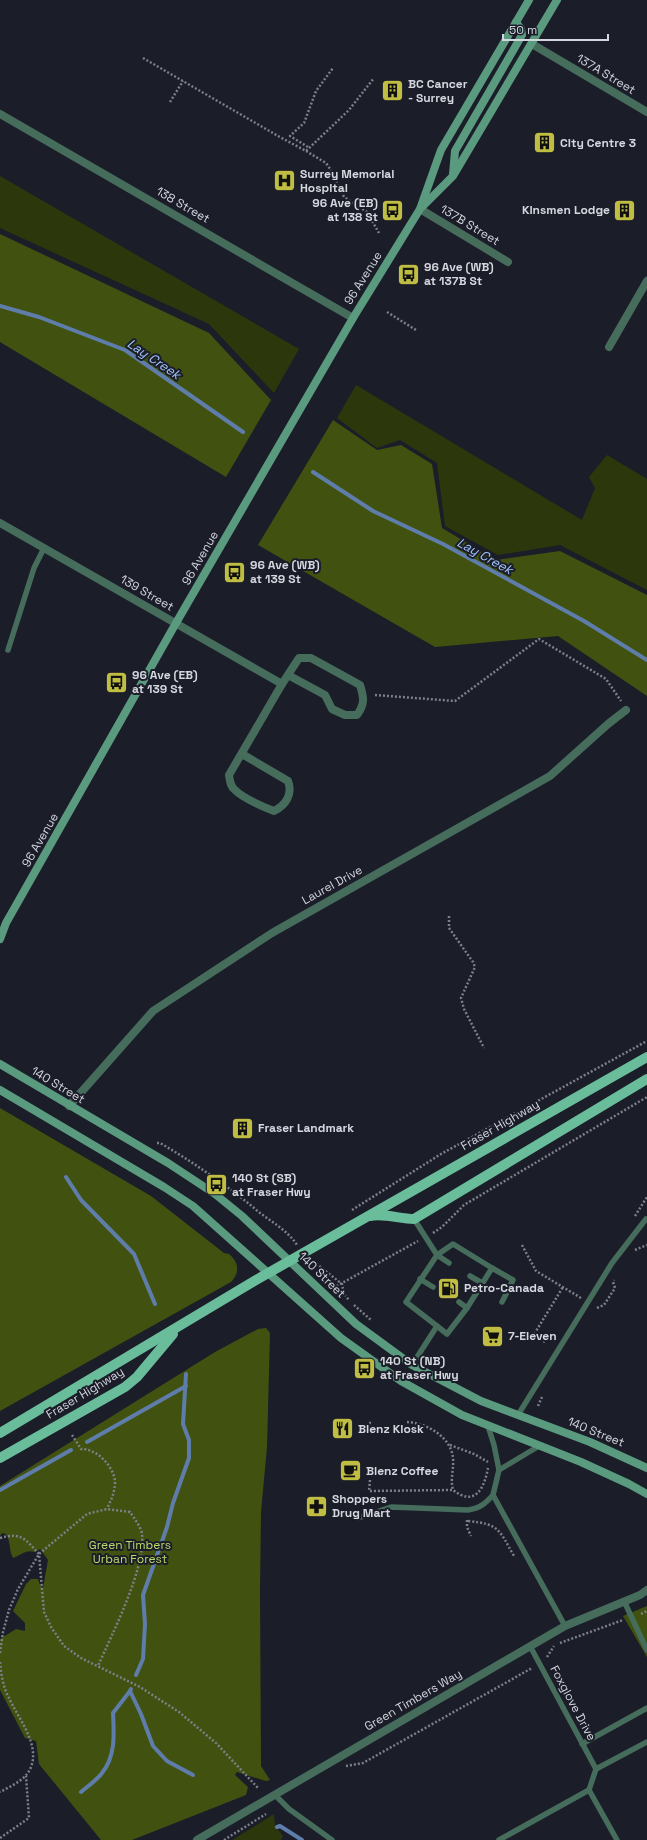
<svg xmlns="http://www.w3.org/2000/svg" width="647" height="1840" font-family="'Space Grotesk',sans-serif">
<rect width="100%" height="100%" fill="#1b1d29"/>
<g fill="#2c380b">
<path d="M 0,176 L 299,349 L 274,393 L 209,324 L 0,228 Z"/>
<path d="M 356,385 L 582,520 L 595,488 L 589,477 L 607,455 L 647,479 L 647,590 L 560,545 L 498,555 L 445,526 L 437,463 L 400,440 L 377,448 L 337,418 Z"/>
<path d="M 274,1814 L 275,1826 L 283,1836 L 281,1840 L 232,1840 Z"/>
</g>
<g fill="#415210">
<path d="M 0,234 L 209,333 L 271,400 L 226,477 L 0,342 Z"/>
<path d="M 333,420 L 377,450 L 401,445 L 432,464 L 442,528 L 496,560 L 560,551 L 647,595 L 647,696 L 558,636 L 435,647 L 258,545 Z"/>
<path d="M 0,1108 L 151,1196 L 224,1253 L 229,1254 C 239,1262 240,1273 231,1282 L 0,1411 Z"/>
<path d="M 266,1328 L 270,1333 L 267,1447 L 261,1512 L 260,1592 L 261,1766 L 270,1780 L 266,1781 L 237,1772 L 235,1775 L 248,1787 L 246,1795 L 132,1840 L 101,1840 L 39,1764 L 36,1741 L 25,1738 L 0,1690 L 0,1639 L 16,1629 L 25,1631 L 25,1623 L 13,1611 L 26,1584 L 31,1579 L 38,1579 L 40,1585 L 43,1588 L 48,1560 L 40,1549 L 35,1552 C 26,1549 21,1555 13,1558 C 9,1551 11,1542 6,1534 L 2,1533 L 0,1536 L 0,1486 L 215,1352 L 258,1329 Z"/>
<path d="M 647,1606 L 647,1657 L 623,1616 Z"/>
</g>
<g fill="none" stroke-linecap="round" stroke-linejoin="round">
<g stroke="#5f7dab" stroke-width="4">
<path d="M 0,306 L 39,317 L 125,350 L 243,432"/>
<path d="M 313,472 L 373,511 L 443,544 L 584,621 L 647,660"/>
<path d="M 66,1177 L 81,1200 L 134,1254 L 155,1304"/>
<path d="M 87,1442 L 186,1386"/>
<path d="M 0,1490 L 71,1450"/>
<path d="M 136,1675 L 143,1659 L 145,1624 L 143,1595 L 167,1527 L 173,1503 L 189,1458 L 189,1440 L 183,1424 L 186,1374"/>
<path d="M 131,1689 L 130,1691 L 141,1714 L 153,1746 L 167,1761 L 193,1775"/>
<path d="M 81,1792 C 88,1786 97,1780 102,1773 C 116,1756 114,1733 113,1713 L 130,1691"/>
<path d="M 277,1827 L 280,1826 L 302,1840"/>
</g>
<g stroke="#7d7f89" stroke-width="2.5" stroke-dasharray="2 2" stroke-linecap="butt">
<path d="M 143,58 L 278,136"/>
<path d="M 170,102 L 183,81"/>
<path d="M 278,136 L 306,151 L 349,110 L 374,78"/>
<path d="M 308,147 L 290,136 L 304,123 L 316,91 L 333,68"/>
<path d="M 306,151 L 326,163 L 335,176 L 338,186 L 344,197 L 367,212 L 379,233"/>
<path d="M 387,312 L 416,330"/>
<path d="M 375,695 L 455,701 L 539,639 L 606,679 L 621,701"/>
<path d="M 449,916 L 449,928 L 473,962 L 475,967 L 461,998 L 464,1009 L 484,1048"/>
<path d="M 157,1143 L 160,1143 C 193,1162 223,1183 253,1207 C 267,1220 286,1228 297,1245"/>
<path d="M 352,1210 L 441,1154 L 647,1041"/>
<path d="M 635,1216 L 647,1197"/>
<path d="M 433,1233 L 442,1227 L 464,1205 L 647,1097"/>
<path d="M 522,1245 L 536,1271 L 581,1298"/>
<path d="M 635,1250 L 647,1245"/>
<path d="M 313,1261 L 342,1284 L 344,1294 L 349,1300"/>
<path d="M 333,1288 L 418,1241"/>
<path d="M 354,1305 L 371,1320"/>
<path d="M 597,1308 L 604,1305 L 615,1288 L 613,1282 L 614,1280"/>
<path d="M 545,1342 L 533,1336 L 563,1287"/>
<path d="M 538,1406 L 542,1397"/>
<path d="M 407,1422 C 427,1423 451,1437 453,1458 C 454,1469 450,1479 453,1490 C 475,1507 484,1489 488,1468"/>
<path d="M 368,1426 L 368,1423 L 372,1423"/>
<path d="M 72,1435 L 81,1449 C 96,1448 114,1466 115,1482 C 115,1492 111,1500 107,1509"/>
<path d="M 450,1445 L 474,1454 L 488,1462"/>
<path d="M 370,1480 L 369,1491 L 453,1490"/>
<path d="M 467,1520 L 467,1527 L 471,1536"/>
<path d="M 468,1521 C 500,1524 499,1530 514,1556"/>
<path d="M 0,1538 C 22,1532 25,1539 39,1554 L 44,1612 L 51,1627 L 64,1646 L 81,1658 L 140,1687 L 179,1712 L 216,1743 L 258,1788"/>
<path d="M 641,1614 L 647,1611"/>
<path d="M 560,1643 L 623,1620"/>
<path d="M 0,1653 L 3,1632 L 9,1610 L 18,1589 L 39,1554 L 87,1514 L 107,1509 L 130,1512 C 134,1518 141,1527 142,1534 C 146,1568 112,1634 98,1666"/>
<path d="M 547,1657 L 554,1646"/>
<path d="M 0,1662 C 1,1674 3,1687 9,1698 C 18,1718 40,1744 31,1767 C 26,1780 11,1786 0,1792"/>
<path d="M 346,1766 L 363,1763 L 532,1668"/>
<path d="M 0,1838 L 29,1818 L 26,1776"/>
<path d="M 224,1840 L 266,1814"/>
</g>
<g stroke="#466d5c" stroke-width="5.5">
<path d="M 8,650 L 34,568 L 44,548"/>
<path d="M 492,1268 L 513,1280 L 502,1302"/>
<path d="M 470,1276 L 482,1283"/>
<path d="M 420,1279 L 433,1287"/>
<path d="M 459,1302 L 467,1308"/>
<path d="M 437,1326 L 447,1334 L 467,1308 L 492,1268 L 453,1244 L 437,1255 L 449,1263"/>
<path d="M 412,1365 L 437,1326 L 406,1302 L 437,1255 L 414,1219"/>
<path d="M 518,1415 L 612,1263 L 646,1219"/>
<path d="M 488,1426 L 494,1445 L 499,1470 L 493,1495 L 565,1626"/>
<path d="M 499,1470 L 539,1446"/>
<path d="M 358,1518 L 391,1507 L 468,1510 C 480,1508 485,1504 493,1495"/>
<path d="M 624,1601 L 647,1650"/>
<path d="M 530,1646 L 596,1769"/>
<path d="M 582,1744 L 647,1708"/>
<path d="M 589,1790 L 617,1840"/>
<path d="M 275,1795 L 289,1809 L 332,1840"/>
<path d="M 499,1840 L 589,1790 L 596,1769 L 647,1742"/>
</g>
<g stroke="#466d5c" stroke-width="8">
<path d="M 532,44 L 647,112"/>
<path d="M 420,209 L 508,262"/>
<path d="M 609,347 L 647,281"/>
<path d="M 0,523 L 282,684"/>
<path d="M 242,754 L 288,781 C 293,794 286,805 274,811 C 263,807 243,798 235,790 C 230,786 230,781 229,775 L 282,684 L 299,658 L 311,658 L 360,685 C 364,698 365,704 357,715 L 345,715 L 332,709 L 325,695 L 288,675"/>
<path d="M 69,1106 L 153,1011 L 272,933 L 550,776 L 608,724 L 626,710"/>
</g>
<g stroke="#466d5c" stroke-width="8">
<path d="M 0,114 L 353,318"/>
<path d="M 197,1840 L 565,1626 L 640,1595 L 647,1590"/>
</g>
<g stroke="#5a9a7f" stroke-width="8">
<path d="M 453,174 L 455,151 L 522,35 L 521,29 L 516,22"/>
<path d="M 422,207 L 453,176 L 557,0"/>
<path d="M 0,939 L 6,923 L 176,623 L 353,318 L 420,209 L 441,150 L 529,0"/>
<path d="M 0,1064 L 168,1163 L 215,1194 L 242,1216 L 356,1324 L 412,1365 L 481,1401 L 590,1442 L 647,1468"/>
<path d="M 0,1090 L 164,1187 L 193,1206 L 341,1338 L 401,1381 L 462,1415 L 581,1462 L 629,1484 L 647,1494"/>
</g>
<g stroke="#69bd9a" stroke-width="10">
<path d="M 370,1216 C 384,1213 400,1219 414,1219 L 647,1079"/>
<path d="M 0,1433 L 256,1280 L 647,1057"/>
<path d="M 0,1458 L 125,1387 L 137,1377 L 173,1334"/>
</g>
</g>
<defs>
<symbol id="building-square" viewBox="-11 -11 22 22"><rect x="-9" y="-9" width="18" height="18" rx="4" fill="#bfbe42" stroke="#1b1d29"/><path d="M-4-6H4V6H1V3H-1V6H-4ZM-2.5-4.3h1.7v1.8h-1.7ZM.8-4.3h1.7v1.8H.8ZM-2.5-1h1.7V.8h-1.7ZM.8-1h1.7V.8H.8Z" fill="#111"/></symbol>
<symbol id="hospital-square" viewBox="-11 -11 22 22"><rect x="-9" y="-9" width="18" height="18" rx="4" fill="#bfbe42" stroke="#1b1d29"/><path d="M-5-5h3v3.5h4V-5h3V5h-3V1.5h-4V5h-3Z" fill="#111"/></symbol>
<symbol id="bus-square" viewBox="-11 -11 22 22"><rect x="-9" y="-9" width="18" height="18" rx="4" fill="#bfbe42" stroke="#1b1d29"/><path d="M-5-6H5V4H4V6H2V4H-2V6H-4V4H-5ZM-3.5-4V0h7V-4ZM-3.5 1.2v1.5H-2V1.2ZM2 1.2v1.5H3.5V1.2Z" fill="#111"/></symbol>
<symbol id="fuel-square" viewBox="-11 -11 22 22"><rect x="-9" y="-9" width="18" height="18" rx="4" fill="#bfbe42" stroke="#1b1d29"/><path d="M-5.5-6h7V0h2V4h1.3V-2.5L3-4.5l.8-.8L6-3V5H2.5V1h-1V6h-7ZM-4.2-4.7v3.2H.2V-4.7Z" fill="#111"/></symbol>
<symbol id="supermarket-square" viewBox="-11 -11 22 22"><rect x="-9" y="-9" width="18" height="18" rx="4" fill="#bfbe42" stroke="#1b1d29"/><path d="M-6-5.5h2.5l.6 2H6L4.5 2H-2.5L-4.4-4H-6ZM-1.5 3.2a1.3 1.3 0 1 0 .1 0ZM3 3.2a1.3 1.3 0 1 0 .1 0Z" fill="#111"/></symbol>
<symbol id="restaurant-square" viewBox="-11 -11 22 22"><rect x="-9" y="-9" width="18" height="18" rx="4" fill="#bfbe42" stroke="#1b1d29"/><path d="M-5-6h1v4h1v-4h1v4h1v-4h1v5L-1.5 .5V6h-2V.5L-5-1ZM5-6V6H3V1.5H1.5Q1.5-4 5-6Z" fill="#111"/></symbol>
<symbol id="cafe-square" viewBox="-11 -11 22 22"><rect x="-9" y="-9" width="18" height="18" rx="4" fill="#bfbe42" stroke="#1b1d29"/><path d="M-5.5-4.5H6V0H3Q3 3.5 0 3.5H-2.5Q-5.5 3.5-5.5 0ZM3-3.2v2h1.7v-2ZM-6 4.5H4V6H-6Z" fill="#111"/></symbol>
<symbol id="pharmacy-square" viewBox="-11 -11 22 22"><rect x="-9" y="-9" width="18" height="18" rx="4" fill="#bfbe42" stroke="#1b1d29"/><path d="M-2-6h4v4h4v4h-4v4h-4v-4h-4v-4h4Z" fill="#111"/></symbol>
</defs>
<g fill-rule="evenodd">
<use href="#building-square" x="380" y="78" width="25" height="25"/>
<use href="#building-square" x="532" y="130" width="25" height="25"/>
<use href="#hospital-square" x="272" y="168" width="25" height="25"/>
<use href="#bus-square" x="380" y="198" width="25" height="25"/>
<use href="#building-square" x="612" y="198" width="25" height="25"/>
<use href="#bus-square" x="396" y="262" width="25" height="25"/>
<use href="#bus-square" x="222" y="560" width="25" height="25"/>
<use href="#bus-square" x="104" y="670" width="25" height="25"/>
<use href="#building-square" x="230" y="1116" width="25" height="25"/>
<use href="#bus-square" x="204" y="1172" width="25" height="25"/>
<use href="#fuel-square" x="436" y="1276" width="25" height="25"/>
<use href="#supermarket-square" x="480" y="1324" width="25" height="25"/>
<use href="#bus-square" x="352" y="1356" width="25" height="25"/>
<use href="#restaurant-square" x="330" y="1416" width="25" height="25"/>
<use href="#cafe-square" x="338" y="1458" width="25" height="25"/>
<use href="#pharmacy-square" x="304" y="1494" width="25" height="25"/>
</g>
<g text-anchor="middle" dominant-baseline="central" stroke-width="4" stroke-linejoin="round" paint-order="stroke">
<g font-size="12" fill="#d5d7df" stroke="#1b1d29">
<text transform="translate(606 74) rotate(31)">137A Street</text>
<text transform="translate(183 205) rotate(30)">138 Street</text>
<text transform="translate(470 225) rotate(31)">137B Street</text>
<text transform="translate(363 278) rotate(-58)">96 Avenue</text>
<text transform="translate(200 558) rotate(-60)">96 Avenue</text>
<text transform="translate(147 593) rotate(30)">139 Street</text>
<text transform="translate(40 840) rotate(-60)">96 Avenue</text>
<text transform="translate(332 885) rotate(-29)">Laurel Drive</text>
<text transform="translate(58 1085) rotate(31)">140 Street</text>
<text transform="translate(500 1125) rotate(-30)">Fraser Highway</text>
<text transform="translate(322 1275) rotate(44)">140 Street</text>
<text transform="translate(85 1393) rotate(-31)">Fraser Highway</text>
<text transform="translate(596 1432) rotate(22)">140 Street</text>
<text transform="translate(413 1700) rotate(-30)">Green Timbers Way</text>
<text transform="translate(573 1703) rotate(62)">Foxglove Drive</text>
</g>
<g font-size="12" font-weight="bold" fill="#d5d7df" stroke="#1b1d29" text-anchor="start">
<text x="408" y="84">BC Cancer<tspan x="408" dy="14">- Surrey</tspan></text>
<text x="560" y="143">City Centre 3</text>
<text x="300" y="174">Surrey Memorial<tspan x="300" dy="14">Hospital</tspan></text>
<text x="378" y="203" text-anchor="end">96 Ave (EB)<tspan x="378" dy="14">at 138 St</tspan></text>
<text x="610" y="210" text-anchor="end">Kinsmen Lodge</text>
<text x="424" y="267">96 Ave (WB)<tspan x="424" dy="14">at 137B St</tspan></text>
<text x="250" y="565">96 Ave (WB)<tspan x="250" dy="14">at 139 St</tspan></text>
<text x="132" y="675">96 Ave (EB)<tspan x="132" dy="14">at 139 St</tspan></text>
<text x="258" y="1128">Fraser Landmark</text>
<text x="232" y="1178">140 St (SB)<tspan x="232" dy="14">at Fraser Hwy</tspan></text>
<text x="464" y="1288">Petro-Canada</text>
<text x="508" y="1336">7-Eleven</text>
<text x="380" y="1361">140 St (NB)<tspan x="380" dy="14">at Fraser Hwy</tspan></text>
<text x="358" y="1429">Blenz Kiosk</text>
<text x="366" y="1471">Blenz Coffee</text>
<text x="332" y="1499">Shoppers<tspan x="332" dy="14">Drug Mart</tspan></text>
</g>
<g font-size="12" fill="#badb6b" stroke="#1b1d29">
<text x="130" y="1545">Green Timbers<tspan x="130" dy="14">Urban Forest</tspan></text>
</g>
<g font-size="13" font-style="italic" fill="#9fc3f9" stroke="#1b1d29">
<text transform="translate(154 359) rotate(34)">Lay Creek</text>
<text transform="translate(485 556) rotate(29)">Lay Creek</text>
</g>
</g>
<path d="M503 34v6h105v-6" fill="none" stroke="#d5d7df" stroke-width="2"/>
<text x="509" y="34" font-size="12" fill="#d5d7df" stroke="#1b1d29" stroke-width="3" paint-order="stroke">50 m</text>
</svg>
